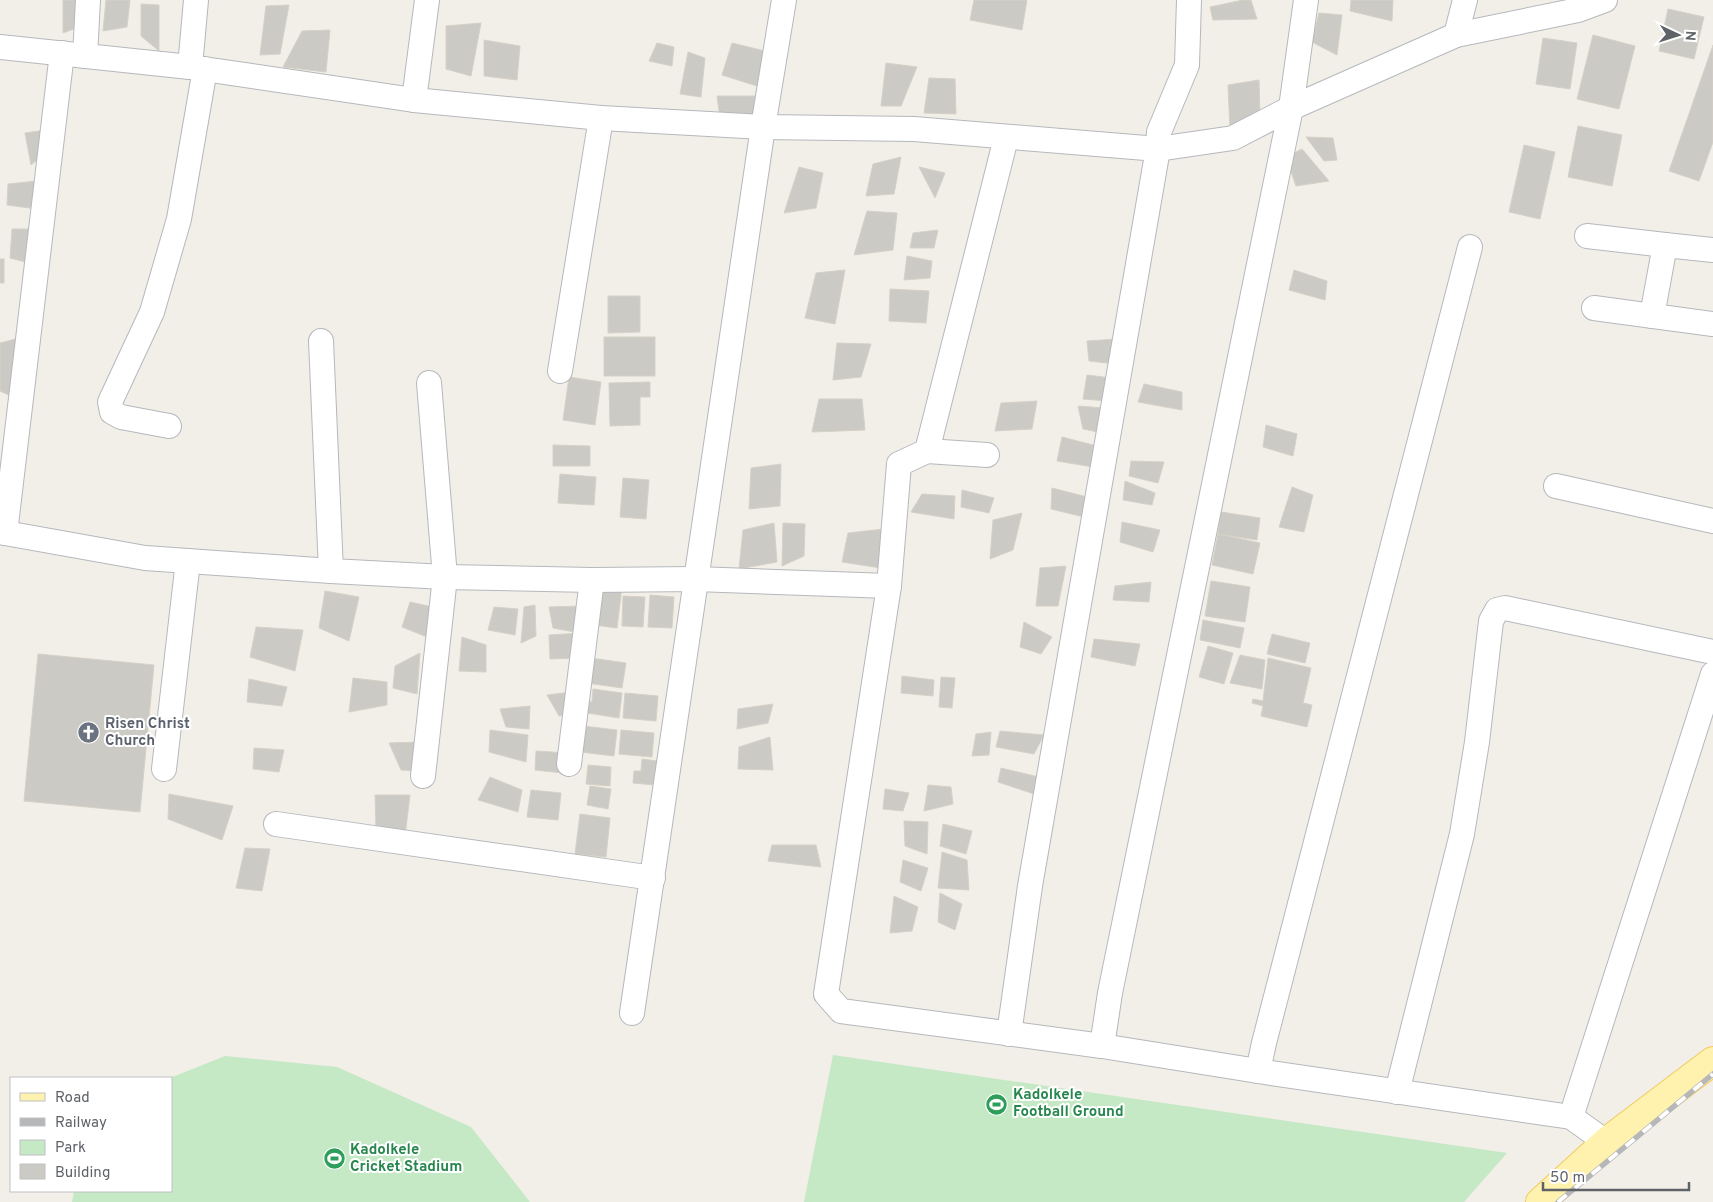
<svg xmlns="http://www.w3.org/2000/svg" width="1713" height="1202" font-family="Overpass,sans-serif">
<rect width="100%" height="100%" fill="#f1efe8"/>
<g fill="#c5e8c5">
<path d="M 833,1055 L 1507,1153 L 1464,1202 L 804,1202 Z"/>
<path d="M 225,1056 L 337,1067 L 471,1127 L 530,1202 L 72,1202 L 74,1191 L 171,1191 L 170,1078 Z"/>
</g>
<g fill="#cccac5" stroke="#d6d1c6">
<path d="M 63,0 L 79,0 L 79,27 L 63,33 Z"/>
<path d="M 106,0 L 130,0 L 127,27 L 103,31 Z"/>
<path d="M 974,0 L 1027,0 L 1022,30 L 970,20 Z"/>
<path d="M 1243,0 L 1251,0 L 1257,19 L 1213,20 L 1210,7 Z"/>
<path d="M 1351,0 L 1393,0 L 1392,21 L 1350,11 Z"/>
<path d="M 141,4 L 159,5 L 159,51 L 141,36 Z"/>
<path d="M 289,5 L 280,54 L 260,55 L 266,6 Z"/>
<path d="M 1668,9 L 1704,17 L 1694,59 L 1659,51 Z"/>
<path d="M 1319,13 L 1342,15 L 1337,55 L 1312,42 Z"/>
<path d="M 481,23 L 471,76 L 446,69 L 446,26 Z"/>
<path d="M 330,30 L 326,72 L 283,67 L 302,31 Z"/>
<path d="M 1593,35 L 1635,46 L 1619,109 L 1577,99 Z"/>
<path d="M 1543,38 L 1577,43 L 1570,89 L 1536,84 Z"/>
<path d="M 484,40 L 520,46 L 517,80 L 484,76 Z"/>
<path d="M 657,43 L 674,47 L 672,66 L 649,61 Z"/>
<path d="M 732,43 L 765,51 L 757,86 L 722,75 Z"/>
<path d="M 1713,45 L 1713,142 L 1699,181 L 1669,171 Z"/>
<path d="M 688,52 L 705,58 L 701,97 L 680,94 Z"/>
<path d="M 886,63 L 917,67 L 901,106 L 881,106 Z"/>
<path d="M 929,78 L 955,79 L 956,114 L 924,113 Z"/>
<path d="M 1259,80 L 1260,116 L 1230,130 L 1228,85 Z"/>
<path d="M 717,96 L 756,96 L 752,120 L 720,118 Z"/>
<path d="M 1578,126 L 1622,135 L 1612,186 L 1568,177 Z"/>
<path d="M 45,130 L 43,155 L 31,165 L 25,133 Z"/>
<path d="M 1306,137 L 1333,138 L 1337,160 L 1324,161 Z"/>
<path d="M 1524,145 L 1555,152 L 1540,219 L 1509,212 Z"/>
<path d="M 1302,149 L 1329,181 L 1296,186 L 1286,157 Z"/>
<path d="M 901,157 L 894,194 L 866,196 L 873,164 Z"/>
<path d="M 799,167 L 823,173 L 816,208 L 784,213 Z"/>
<path d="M 919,167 L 945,173 L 935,198 Z"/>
<path d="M 37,181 L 37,209 L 7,205 L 8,184 Z"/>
<path d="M 867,211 L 897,213 L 893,250 L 854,255 Z"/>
<path d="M 12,229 L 31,229 L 29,263 L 10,258 Z"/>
<path d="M 938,230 L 934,248 L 910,248 L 913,233 Z"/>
<path d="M 907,256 L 932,261 L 930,278 L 904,280 Z"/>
<rect x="0" y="259" width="4" height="24"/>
<path d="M 845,270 L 835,324 L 805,318 L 816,273 Z"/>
<path d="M 1294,270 L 1327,281 L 1325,300 L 1289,290 Z"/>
<path d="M 890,289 L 929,291 L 926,323 L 889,321 Z"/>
<path d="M 608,296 L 640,296 L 640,332 L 608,333 Z"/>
<rect x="604" y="337" width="51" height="39"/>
<path d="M 19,338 L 15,398 L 0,391 L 0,343 Z"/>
<path d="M 1117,339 L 1116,364 L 1089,361 L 1087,341 Z"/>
<path d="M 837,343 L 871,344 L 861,377 L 833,380 Z"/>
<path d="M 1087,375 L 1111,378 L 1107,401 L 1083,399 Z"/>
<path d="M 569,377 L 601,382 L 595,425 L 563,420 Z"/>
<path d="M 650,382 L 650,397 L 640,397 L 640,425 L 610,426 L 609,383 Z"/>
<path d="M 1144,384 L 1182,392 L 1182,410 L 1138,402 Z"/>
<path d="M 819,399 L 862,399 L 865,430 L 812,432 Z"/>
<path d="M 1037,401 L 1032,429 L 995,431 L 1001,403 Z"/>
<path d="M 1078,406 L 1105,408 L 1103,433 L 1083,429 Z"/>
<path d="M 1266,425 L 1297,434 L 1293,456 L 1263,447 Z"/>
<path d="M 1062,437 L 1097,446 L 1093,467 L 1057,461 Z"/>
<path d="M 553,445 L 590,446 L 590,466 L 553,466 Z"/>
<path d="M 1131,461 L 1164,462 L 1158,483 L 1129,476 Z"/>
<path d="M 781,464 L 780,506 L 749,509 L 751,468 Z"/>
<path d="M 560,474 L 596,477 L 594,505 L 558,503 Z"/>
<path d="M 623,478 L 649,480 L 646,519 L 620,517 Z"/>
<path d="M 1125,481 L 1155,493 L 1152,505 L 1123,500 Z"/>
<path d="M 1292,487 L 1313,495 L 1304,532 L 1279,527 Z"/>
<path d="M 1052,488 L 1087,497 L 1084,517 L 1051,509 Z"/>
<path d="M 962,490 L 994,498 L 989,513 L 961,507 Z"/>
<path d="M 922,494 L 955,496 L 954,519 L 911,512 Z"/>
<path d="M 1221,512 L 1260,518 L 1257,540 L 1218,534 Z"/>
<path d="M 1022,513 L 1013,550 L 990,559 L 993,520 Z"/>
<path d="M 1122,522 L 1160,530 L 1153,552 L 1120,542 Z"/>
<path d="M 774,523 L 777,562 L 739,569 L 743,530 Z"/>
<path d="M 783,523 L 805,524 L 804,556 L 782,566 Z"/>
<path d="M 884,529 L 881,568 L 842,562 L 848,533 Z"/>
<path d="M 1218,534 L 1260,543 L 1253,574 L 1212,565 Z"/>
<path d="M 1066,566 L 1058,606 L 1036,606 L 1040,568 Z"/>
<path d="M 1211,581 L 1250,587 L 1245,622 L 1205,616 Z"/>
<path d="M 1151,582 L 1149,602 L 1113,600 L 1115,586 Z"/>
<path d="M 599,585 L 622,587 L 617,628 L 594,625 Z"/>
<path d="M 325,591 L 359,597 L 349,641 L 319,628 Z"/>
<path d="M 650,595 L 674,597 L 672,628 L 648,627 Z"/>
<path d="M 623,596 L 645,597 L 643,627 L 622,626 Z"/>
<path d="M 410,602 L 437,608 L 432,639 L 402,627 Z"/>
<path d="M 535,605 L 536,636 L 521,643 L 524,607 Z"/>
<path d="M 582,606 L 580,633 L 553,628 L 549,607 Z"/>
<path d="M 494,607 L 518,609 L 515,635 L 488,630 Z"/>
<path d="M 1203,620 L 1244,628 L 1240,648 L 1200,640 Z"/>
<path d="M 1024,622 L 1052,637 L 1041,654 L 1020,647 Z"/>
<path d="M 256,627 L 303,630 L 295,671 L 250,657 Z"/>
<path d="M 580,633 L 579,658 L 550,659 L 549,635 Z"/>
<path d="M 1272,634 L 1310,643 L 1305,663 L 1267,654 Z"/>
<path d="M 462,637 L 486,645 L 486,672 L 459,671 Z"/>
<path d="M 1094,639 L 1140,644 L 1135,666 L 1091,657 Z"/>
<path d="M 1208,646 L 1233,653 L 1224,684 L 1199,677 Z"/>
<path d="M 420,653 L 417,694 L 393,688 L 395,666 Z"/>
<path d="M 38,654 L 154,665 L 140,812 L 24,801 Z"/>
<path d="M 1240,655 L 1265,660 L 1262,689 L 1230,683 Z"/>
<path d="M 591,658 L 626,663 L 622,688 L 587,683 Z"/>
<path d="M 1268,658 L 1311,668 L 1303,703 L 1312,705 L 1307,727 L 1261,716 L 1263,706 L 1252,703 L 1253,699 L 1263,701 Z"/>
<path d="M 902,676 L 934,680 L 933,696 L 901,693 Z"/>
<path d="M 941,677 L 955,678 L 952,708 L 939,707 Z"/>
<path d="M 353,678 L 387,682 L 387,705 L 349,712 Z"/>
<path d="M 249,679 L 287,687 L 282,706 L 247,702 Z"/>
<path d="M 593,689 L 622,693 L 619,718 L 581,712 L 583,701 L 592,702 Z"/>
<path d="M 572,692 L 570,714 L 559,716 L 547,695 Z"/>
<path d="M 625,693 L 658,696 L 656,721 L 623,718 Z"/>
<path d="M 773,704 L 768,723 L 737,729 L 738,709 Z"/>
<path d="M 530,706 L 529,729 L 506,727 L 500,709 Z"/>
<path d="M 575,725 L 617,730 L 614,756 L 572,751 Z"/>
<path d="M 490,730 L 528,735 L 526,762 L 489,752 Z"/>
<path d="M 621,730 L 654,733 L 652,757 L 619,754 Z"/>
<path d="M 1000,731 L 1044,735 L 1034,754 L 996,747 Z"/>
<path d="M 991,732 L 989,755 L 972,756 L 976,734 Z"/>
<path d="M 770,737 L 773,770 L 738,769 L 739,747 Z"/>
<path d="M 420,742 L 417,771 L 401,770 L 389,743 Z"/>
<path d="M 254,748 L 284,750 L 279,772 L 253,769 Z"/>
<path d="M 536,751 L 567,753 L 563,773 L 535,770 Z"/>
<path d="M 642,759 L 657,761 L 655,785 L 633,783 L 634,771 L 641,771 Z"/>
<path d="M 588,765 L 611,767 L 610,786 L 586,784 Z"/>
<path d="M 1001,768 L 1039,777 L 1034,794 L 998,782 Z"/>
<path d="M 490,777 L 522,790 L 518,812 L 478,800 Z"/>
<path d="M 928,785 L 951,787 L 953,804 L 924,811 Z"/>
<path d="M 590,786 L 611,789 L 608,809 L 587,805 Z"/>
<path d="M 885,789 L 909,793 L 903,811 L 883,809 Z"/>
<path d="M 531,790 L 561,793 L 558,820 L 527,817 Z"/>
<path d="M 169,794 L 233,806 L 222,840 L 168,819 Z"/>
<path d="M 375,795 L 410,795 L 405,836 L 376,830 Z"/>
<path d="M 580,814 L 610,818 L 606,857 L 575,854 Z"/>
<path d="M 904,821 L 928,822 L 927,854 L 905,846 Z"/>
<path d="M 943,824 L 972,831 L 966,854 L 940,846 Z"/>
<path d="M 772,845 L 816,845 L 821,867 L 768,861 Z"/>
<path d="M 245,848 L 270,849 L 262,891 L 236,888 Z"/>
<path d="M 942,852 L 967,860 L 969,890 L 938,888 Z"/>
<path d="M 903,860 L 928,868 L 921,891 L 900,882 Z"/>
<path d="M 940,893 L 962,904 L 955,930 L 938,922 Z"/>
<path d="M 894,896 L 918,907 L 912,931 L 890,933 Z"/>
</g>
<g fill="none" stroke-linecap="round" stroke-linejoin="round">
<defs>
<g id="minor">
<path d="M 1456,35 L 1465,0"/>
<path d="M 0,47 L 190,67 L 414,100 L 601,118 L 763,127 L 914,129 L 1158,149 L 1233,138 L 1291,108 L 1456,35 L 1578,10 L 1605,0"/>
<path d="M 85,56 L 88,0"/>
<path d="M 190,67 L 196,0"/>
<path d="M 414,100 L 427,0"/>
<path d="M 1006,138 L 927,451 L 899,464 L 889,586 L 826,994 L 841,1011 L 1102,1046 L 1258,1071 L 1571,1117 L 1606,1142"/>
<path d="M 1587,236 L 1665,245 L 1652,316"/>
<path d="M 1665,245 L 1713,250"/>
<path d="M 1594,308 L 1713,324"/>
<path d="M 321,341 L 331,571"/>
<path d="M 560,371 L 601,118"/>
<path d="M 169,426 L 121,417 L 112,412 L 110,402 L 152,312 L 179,219 L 205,69"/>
<path d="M 927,451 L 987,455"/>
<path d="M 1556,486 L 1713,521"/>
<path d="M 0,532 L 145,558 L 331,571 L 445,577 L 592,580 L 696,579 L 889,586"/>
<path d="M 5,533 L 62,53"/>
<path d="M 569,764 L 592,580"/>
<path d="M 164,769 L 188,561"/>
<path d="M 423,776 L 445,577 L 429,383"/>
<path d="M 276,824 L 653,878"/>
<path d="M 632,1013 L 763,127 L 784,0"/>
<path d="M 1009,1034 L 1030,886 L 1158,149 L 1159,132 L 1187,65 L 1189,0"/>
<path d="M 1102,1046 L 1110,993 L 1291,108 L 1306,0"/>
<path d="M 1258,1071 L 1264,1043 L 1470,247"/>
<path d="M 1397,1092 L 1462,834 L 1477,742 L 1491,621 L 1497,610 L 1505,608 L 1713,652"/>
<path d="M 1571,1117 L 1713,674"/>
</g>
<path id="major" d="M 1540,1202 L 1606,1142 L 1713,1061"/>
</defs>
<use href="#minor" stroke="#b5b8bc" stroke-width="26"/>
<use href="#major" stroke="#f2c960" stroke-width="30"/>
<use href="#minor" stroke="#fff" stroke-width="24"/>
<use href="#major" stroke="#fff2af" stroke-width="28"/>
<defs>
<path id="rail" d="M 1558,1202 L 1713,1074"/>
</defs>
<use href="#rail" stroke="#b6b7b8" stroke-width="5.5"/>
<use href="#rail" stroke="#fff" stroke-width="4" stroke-dasharray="11" stroke-linecap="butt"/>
</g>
<defs>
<symbol id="church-disc" viewBox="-11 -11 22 22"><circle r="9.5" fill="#6b7280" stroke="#fff"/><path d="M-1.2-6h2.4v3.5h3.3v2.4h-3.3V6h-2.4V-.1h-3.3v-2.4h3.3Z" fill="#fff"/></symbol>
<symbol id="stadium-disc" viewBox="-11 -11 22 22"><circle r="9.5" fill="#2e9e5b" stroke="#fff"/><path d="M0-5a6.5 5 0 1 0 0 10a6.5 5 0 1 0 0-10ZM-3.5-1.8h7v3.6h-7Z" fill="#fff"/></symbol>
</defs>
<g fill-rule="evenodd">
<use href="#church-disc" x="76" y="720" width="25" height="25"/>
<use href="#stadium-disc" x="984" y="1092" width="25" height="25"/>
<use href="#stadium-disc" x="322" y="1146" width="25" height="25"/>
</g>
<g text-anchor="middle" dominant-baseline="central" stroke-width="4" stroke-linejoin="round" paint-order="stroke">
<g font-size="15" font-weight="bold" fill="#5b616d" stroke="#fff" text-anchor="start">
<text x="105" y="724">Risen Christ<tspan x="105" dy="17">Church</tspan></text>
</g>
<g font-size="15" font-weight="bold" fill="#27864d" stroke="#fff" text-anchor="start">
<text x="1013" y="1095">Kadolkele<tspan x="1013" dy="17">Football Ground</tspan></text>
<text x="350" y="1150">Kadolkele<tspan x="350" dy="17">Cricket Stadium</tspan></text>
</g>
</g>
<rect x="10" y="1077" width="162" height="115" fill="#ffffff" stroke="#bfc1c3"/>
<rect x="20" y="1093" width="25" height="8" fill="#fff2af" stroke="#bfc1c3"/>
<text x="55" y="1102" font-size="15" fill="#5f6368">Road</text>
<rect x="20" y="1118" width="25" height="8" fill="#b6b7b8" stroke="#bfc1c3"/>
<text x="55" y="1127" font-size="15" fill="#5f6368">Railway</text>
<rect x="20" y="1140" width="25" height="15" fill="#c5e8c5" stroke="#bfc1c3"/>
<text x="55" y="1152" font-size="15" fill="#5f6368">Park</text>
<rect x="20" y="1164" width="25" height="15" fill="#cccac5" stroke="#bfc1c3"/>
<text x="55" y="1177" font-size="15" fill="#5f6368">Building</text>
<g transform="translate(1678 35) rotate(94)" stroke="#ffffff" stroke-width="4" paint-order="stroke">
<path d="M0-4L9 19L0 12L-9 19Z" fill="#5f6368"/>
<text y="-8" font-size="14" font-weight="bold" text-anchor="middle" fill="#5f6368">N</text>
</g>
<path d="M1543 1182v8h146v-8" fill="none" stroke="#5f6368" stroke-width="2.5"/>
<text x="1550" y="1182" font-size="15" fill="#5f6368" stroke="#ffffff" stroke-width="4" paint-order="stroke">50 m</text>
</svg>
